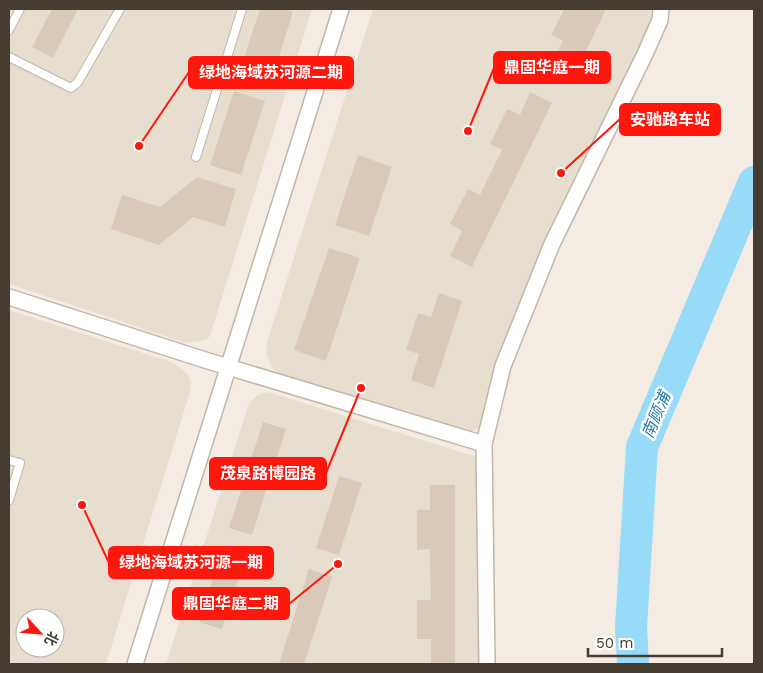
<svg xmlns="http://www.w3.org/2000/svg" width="763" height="673" font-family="'Work Sans','Noto Sans SC',sans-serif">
<rect width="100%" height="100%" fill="#f4ece3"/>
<g fill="#e8ded0" fill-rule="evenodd">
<path d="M 9,9 L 312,9 L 210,336 L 206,340 L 186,343 L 9,284 Z"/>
<path d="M 373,9 L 655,9 L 654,20 L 484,425 L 471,432 L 463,433 L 278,373 L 272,367 L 267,357 L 266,345 Z"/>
<path d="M 9,310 L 174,363 L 188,375 L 191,382 L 190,392 L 106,664 L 9,664 ZM 25,618 L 55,618 L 55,648 L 25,648 Z"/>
<path d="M 268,392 L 474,456 L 477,459 L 480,664 L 166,664 L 249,403 L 257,395 Z"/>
</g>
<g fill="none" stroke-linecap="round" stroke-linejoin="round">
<path stroke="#97dbf8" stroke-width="32" d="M 633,664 L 631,627 L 642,447 L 754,182"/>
</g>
<g fill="#d9c9ba">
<path d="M 52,9 L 78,9 L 53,58 L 32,47 Z"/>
<path d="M 260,9 L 284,9 L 293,12 L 270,85 L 238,76 Z"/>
<path d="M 564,9 L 606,9 L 574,76 L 551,65 L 563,41 L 551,35 Z"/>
<path d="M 234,91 L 265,101 L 241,175 L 210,165 Z"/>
<path d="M 530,92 L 552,103 L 472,267 L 450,256 L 462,231 L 450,224 L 468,189 L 480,195 L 502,150 L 490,144 L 507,109 L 520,115 Z"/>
<path d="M 358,155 L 392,167 L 369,236 L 335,225 Z"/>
<path d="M 197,177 L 236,189 L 225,227 L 193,217 L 159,245 L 111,229 L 122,195 L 160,207 Z"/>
<path d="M 329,248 L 360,258 L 326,361 L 294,350 Z"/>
<path d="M 439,293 L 462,301 L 434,388 L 411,380 L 419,354 L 406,350 L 418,313 L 431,317 Z"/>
<path d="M 263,422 L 286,429 L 252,535 L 229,528 Z"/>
<path d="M 339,476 L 362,483 L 339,555 L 316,548 Z"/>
<path d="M 430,485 L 455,485 L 455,664 L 431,664 L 431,639 L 417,639 L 417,600 L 431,600 L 430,549 L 417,550 L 417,510 L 430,510 Z"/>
<path d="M 222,550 L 245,557 L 222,629 L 199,622 Z"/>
<path d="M 309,569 L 332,577 L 304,664 L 279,664 Z"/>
</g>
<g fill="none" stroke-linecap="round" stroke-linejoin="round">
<defs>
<g id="lane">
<path d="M 9,30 L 20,9"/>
<path d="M 9,57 L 71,88 L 78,82 L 120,9"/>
<path d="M 196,157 L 242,9"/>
<path d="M 9,460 L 20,463 L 9,500"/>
</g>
<g id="street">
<path d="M 9,297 L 205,360 L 484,444"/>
<path d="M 135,664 L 341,9"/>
<path d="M 487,664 L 484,444 L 503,366 L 552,244 L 645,54 L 660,20 L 661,9"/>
</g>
</defs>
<use href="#lane" stroke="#c3b6a7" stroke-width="10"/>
<use href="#street" stroke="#c3b6a7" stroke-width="18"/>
<use href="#lane" stroke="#fff" stroke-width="8"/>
<use href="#street" stroke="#fff" stroke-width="15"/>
</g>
<g text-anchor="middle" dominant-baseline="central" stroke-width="5" stroke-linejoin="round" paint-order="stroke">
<g font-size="16" font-style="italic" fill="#1e7aa3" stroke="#fff">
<text transform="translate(656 415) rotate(-67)">南顾浦</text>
</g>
</g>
<path fill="none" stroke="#ff170e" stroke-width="2" d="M468 131L494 68M139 146L189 72M561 173L620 119M361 388L326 473M82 505L109 563M338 564L289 604"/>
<g fill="#ff170e" stroke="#fff" stroke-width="2">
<circle cx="468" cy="131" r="5"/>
<circle cx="139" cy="146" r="5"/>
<circle cx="561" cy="173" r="5"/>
<circle cx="361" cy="388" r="5"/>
<circle cx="82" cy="505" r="5"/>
<circle cx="338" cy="564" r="5"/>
</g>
<g fill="#ff170e" stroke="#ff170e" stroke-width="2">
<rect x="494" y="52" width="116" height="31" rx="5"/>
<rect x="189" y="57" width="164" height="31" rx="5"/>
<rect x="620" y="104" width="100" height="31" rx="5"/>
<rect x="210" y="458" width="116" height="31" rx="5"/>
<rect x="109" y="547" width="164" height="31" rx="5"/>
<rect x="173" y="588" width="116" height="31" rx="5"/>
</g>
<g font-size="16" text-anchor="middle" font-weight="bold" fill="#fff">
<text x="552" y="73">鼎固华庭一期</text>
<text x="271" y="78">绿地海域苏河源二期</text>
<text x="670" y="125">安驰路车站</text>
<text x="268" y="479">茂泉路博园路</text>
<text x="191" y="568">绿地海域苏河源一期</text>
<text x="231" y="609">鼎固华庭二期</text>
</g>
<rect width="763" height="673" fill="none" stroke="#463c32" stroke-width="20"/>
<g transform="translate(40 633) rotate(116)"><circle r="24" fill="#ffffff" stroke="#b5b1ad"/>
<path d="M0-4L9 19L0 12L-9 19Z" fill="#ff170e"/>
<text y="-8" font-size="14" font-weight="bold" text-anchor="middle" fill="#463c32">北</text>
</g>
<path d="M588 648v8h134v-8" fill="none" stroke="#463c32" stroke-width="2.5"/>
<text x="596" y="648" font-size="15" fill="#463c32" stroke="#ffffff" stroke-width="4" paint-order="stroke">50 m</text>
</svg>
